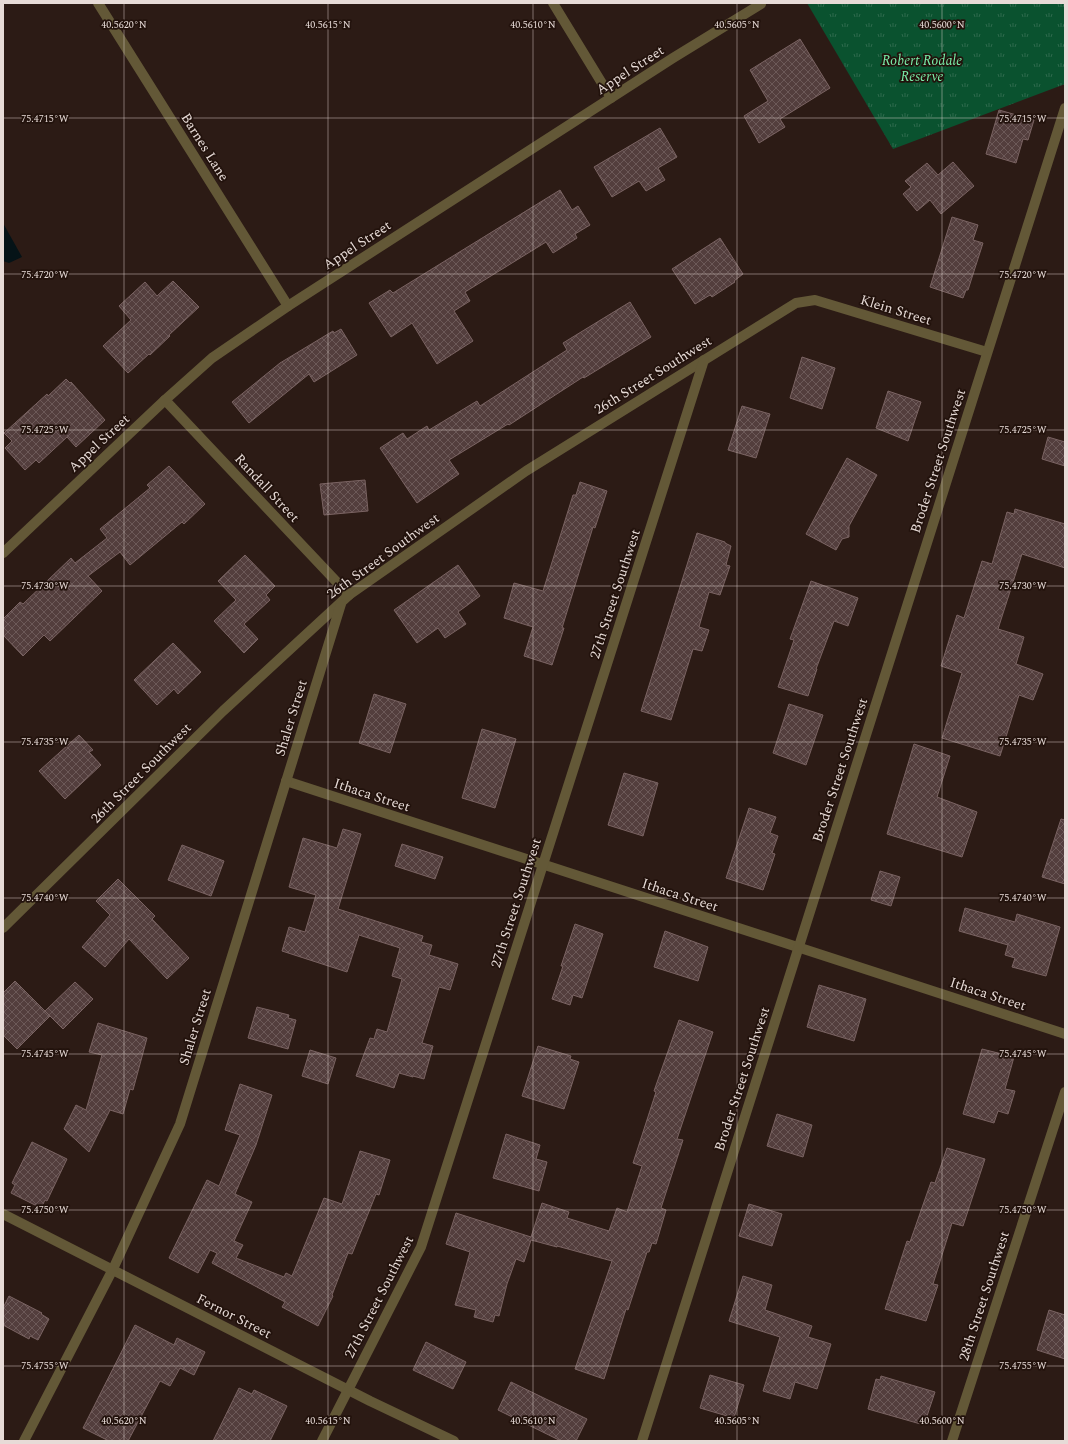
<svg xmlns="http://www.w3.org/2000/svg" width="1068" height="1444" font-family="Spectral,serif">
<defs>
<pattern id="park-tufts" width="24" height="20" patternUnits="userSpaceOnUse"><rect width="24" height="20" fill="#0a522f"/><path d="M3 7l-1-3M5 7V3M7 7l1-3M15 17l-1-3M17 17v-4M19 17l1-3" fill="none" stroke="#2e6a4c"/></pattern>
<pattern id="building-cross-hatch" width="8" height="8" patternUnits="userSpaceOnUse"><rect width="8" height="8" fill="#533e3d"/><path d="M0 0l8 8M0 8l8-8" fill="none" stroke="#6c5958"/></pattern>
</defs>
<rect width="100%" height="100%" fill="#2c1b15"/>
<path fill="url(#park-tufts)" d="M 807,3 L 1065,3 L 1065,84 L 893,149 Z"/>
<path fill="#051317" d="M 3,223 L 22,257 L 9,263 L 3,261 Z"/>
<g fill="url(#building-cross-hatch)" stroke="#7a6362">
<path d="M 800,39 L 830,88 L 780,119 L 785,127 L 759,143 L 744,116 L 768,101 L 750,70 Z"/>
<path d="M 999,110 L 1034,120 L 1028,140 L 1023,139 L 1016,163 L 986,154 Z"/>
<path d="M 660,128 L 677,157 L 658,168 L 665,180 L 646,191 L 639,181 L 612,197 L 594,167 Z"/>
<path d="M 953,162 L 974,186 L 941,214 L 930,200 L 917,211 L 903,194 L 911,187 L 905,181 L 927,163 L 938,175 Z"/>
<path d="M 560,190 L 572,210 L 578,206 L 590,225 L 575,234 L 577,238 L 553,253 L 546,242 L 465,292 L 470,301 L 454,311 L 473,341 L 437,364 L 412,323 L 391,337 L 369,303 L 390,290 L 393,293 Z"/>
<path d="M 952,217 L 978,225 L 973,240 L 983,243 L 968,290 L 966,290 L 963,298 L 930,287 Z"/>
<path d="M 720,238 L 743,274 L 734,281 L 735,282 L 712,297 L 710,295 L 695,304 L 672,269 Z"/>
<path d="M 173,281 L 199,307 L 169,335 L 170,336 L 150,355 L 149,354 L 128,373 L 103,346 L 131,320 L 119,306 L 145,282 L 157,296 Z"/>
<path d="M 630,302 L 651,337 L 584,378 L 583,377 L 509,425 L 508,424 L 449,460 L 459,474 L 417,503 L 380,448 L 403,433 L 407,439 L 427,426 L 429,430 L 477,401 L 480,406 L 567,350 L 563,343 Z"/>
<path d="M 341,329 L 357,355 L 314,382 L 309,374 L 249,423 L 232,402 L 280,363 L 333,331 L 334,333 Z"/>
<path d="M 802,357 L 835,368 L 822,409 L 790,398 Z"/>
<path d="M 66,379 L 70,383 L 71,382 L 105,420 L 76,447 L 67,437 L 39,463 L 36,460 L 25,470 L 5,448 L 12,441 L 4,433 L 47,394 L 48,396 Z"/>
<path d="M 888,391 L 921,402 L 908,441 L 876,428 Z"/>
<path d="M 742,406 L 770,414 L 756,458 L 728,450 Z"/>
<path d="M 1048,437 L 1065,442 L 1065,466 L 1042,459 Z"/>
<path d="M 847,458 L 877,475 L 849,526 L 849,537 L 842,539 L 836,550 L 806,534 Z"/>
<path d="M 169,466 L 205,504 L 184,524 L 182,522 L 130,565 L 120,552 L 88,576 L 102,591 L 50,641 L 44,635 L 23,656 L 3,635 L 3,619 L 20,602 L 23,604 L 71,558 L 75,563 L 107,538 L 100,529 L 150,488 L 147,485 Z"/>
<path d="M 365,480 L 368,511 L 324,515 L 320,484 Z"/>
<path d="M 580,482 L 607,491 L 595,528 L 593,527 L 562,628 L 564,628 L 552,665 L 524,656 L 533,627 L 504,618 L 514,583 L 543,591 L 573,495 L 576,495 Z"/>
<path d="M 1015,509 L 1065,524 L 1065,568 L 1022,554 L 998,629 L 1024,637 L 1016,664 L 1043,674 L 1033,700 L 1019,695 L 1000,756 L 942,738 L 962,673 L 941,666 L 957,615 L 964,618 L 982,561 L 992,564 L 1007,512 L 1014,514 Z"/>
<path d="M 697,533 L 725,542 L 725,543 L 731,546 L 726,565 L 730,566 L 720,595 L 709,592 L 699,627 L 709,630 L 702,651 L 693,649 L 671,720 L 641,711 Z"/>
<path d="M 245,555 L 275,586 L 266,595 L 270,600 L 244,624 L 258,639 L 244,653 L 214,621 L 236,600 L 218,581 Z"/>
<path d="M 458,565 L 480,596 L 458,612 L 466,624 L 445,638 L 438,628 L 417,643 L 394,610 Z"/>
<path d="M 811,581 L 858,598 L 848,626 L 834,621 L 816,669 L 817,669 L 808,696 L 778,687 L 794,640 L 790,639 Z"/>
<path d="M 173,643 L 201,672 L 178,694 L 174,689 L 157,705 L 134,680 Z"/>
<path d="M 374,694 L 406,704 L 390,753 L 359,743 Z"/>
<path d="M 789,704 L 823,715 L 806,765 L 773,753 Z"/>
<path d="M 482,729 L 516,739 L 495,808 L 462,798 Z"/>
<path d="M 79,735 L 93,750 L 89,752 L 101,765 L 65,799 L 39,771 Z"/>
<path d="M 914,744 L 950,756 L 937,797 L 977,812 L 962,857 L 887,834 Z"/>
<path d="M 624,773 L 658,783 L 643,836 L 608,825 Z"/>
<path d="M 749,808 L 776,817 L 770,833 L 778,836 L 772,853 L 775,854 L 763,890 L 726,878 Z"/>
<path d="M 1061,819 L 1065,820 L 1065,884 L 1042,877 Z"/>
<path d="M 343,829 L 361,834 L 338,909 L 423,936 L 421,942 L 432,945 L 429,955 L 458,964 L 450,990 L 439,987 L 422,1043 L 433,1046 L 424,1079 L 413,1076 L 413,1077 L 399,1073 L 394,1088 L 356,1076 L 370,1038 L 374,1039 L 377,1029 L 387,1032 L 402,979 L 392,976 L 400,948 L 359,935 L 347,972 L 282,951 L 289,927 L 305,932 L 316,895 L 289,887 L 303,838 L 337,848 Z"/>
<path d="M 402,844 L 443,857 L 435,879 L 395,866 Z"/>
<path d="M 182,845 L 224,861 L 211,896 L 168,880 Z"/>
<path d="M 880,871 L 900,877 L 891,906 L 871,900 Z"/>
<path d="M 118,879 L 155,916 L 152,919 L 189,958 L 167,979 L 129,939 L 105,967 L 82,947 L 110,915 L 96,901 Z"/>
<path d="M 965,908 L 1015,922 L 1017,914 L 1060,927 L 1046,976 L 1012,967 L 1015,958 L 1005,955 L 1008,945 L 959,931 Z"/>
<path d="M 575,924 L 603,934 L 582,998 L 573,995 L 570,1005 L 552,999 L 563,966 L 561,966 Z"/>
<path d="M 665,931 L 708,947 L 698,981 L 654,967 Z"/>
<path d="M 15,981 L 50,1016 L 17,1049 L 3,1035 L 3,993 Z"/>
<path d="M 75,982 L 93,999 L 63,1029 L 45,1011 Z"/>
<path d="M 819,985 L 866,999 L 854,1041 L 807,1027 Z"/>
<path d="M 257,1007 L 289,1015 L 288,1018 L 296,1020 L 288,1049 L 248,1038 Z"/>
<path d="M 679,1020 L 713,1032 L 677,1139 L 683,1140 L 661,1208 L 666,1210 L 656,1244 L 652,1243 L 649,1252 L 647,1252 L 628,1310 L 626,1309 L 604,1379 L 575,1369 L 612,1261 L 557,1246 L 557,1247 L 531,1240 L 524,1262 L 516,1259 L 507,1284 L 499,1316 L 495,1315 L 493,1322 L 474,1317 L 476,1310 L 455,1305 L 470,1252 L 446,1244 L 456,1213 L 531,1237 L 542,1203 L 569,1212 L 567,1218 L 609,1231 L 617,1208 L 627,1212 L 642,1166 L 633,1163 L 656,1092 L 654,1091 Z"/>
<path d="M 98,1023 L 147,1038 L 133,1090 L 130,1089 L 123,1114 L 110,1110 L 89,1152 L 64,1129 L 76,1105 L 86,1110 L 102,1055 L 89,1052 Z"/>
<path d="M 538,1046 L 571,1056 L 570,1059 L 579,1062 L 564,1109 L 522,1096 Z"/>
<path d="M 982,1049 L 1014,1057 L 1005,1089 L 1015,1091 L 1008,1114 L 998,1111 L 994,1123 L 963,1114 Z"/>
<path d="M 310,1050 L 336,1058 L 328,1084 L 302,1076 Z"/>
<path d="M 240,1084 L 272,1095 L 256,1145 L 235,1194 L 252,1202 L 234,1241 L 243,1245 L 236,1258 L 284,1277 L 286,1273 L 292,1276 L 324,1198 L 342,1204 L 360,1151 L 390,1160 L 379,1195 L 376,1194 L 352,1254 L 348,1253 L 332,1295 L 333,1296 L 318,1326 L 282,1307 L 285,1302 L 212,1263 L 217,1253 L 210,1250 L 198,1273 L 169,1258 L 207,1180 L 219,1186 L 240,1135 L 225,1130 Z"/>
<path d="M 777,1114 L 812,1125 L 803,1157 L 767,1146 Z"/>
<path d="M 506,1134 L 540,1145 L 536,1159 L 547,1162 L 539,1191 L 493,1178 Z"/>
<path d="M 32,1142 L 67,1159 L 47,1201 L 45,1200 L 41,1208 L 11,1193 L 15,1185 L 12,1183 Z"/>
<path d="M 947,1148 L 985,1159 L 963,1226 L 952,1223 L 933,1284 L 938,1285 L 926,1321 L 885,1309 L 907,1241 L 910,1242 L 931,1182 L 935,1183 Z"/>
<path d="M 749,1204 L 782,1214 L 772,1246 L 739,1236 Z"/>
<path d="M 743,1276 L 772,1285 L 765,1310 L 812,1326 L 808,1337 L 831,1344 L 817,1389 L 795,1382 L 790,1399 L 763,1391 L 780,1337 L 729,1321 Z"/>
<path d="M 9,1296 L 42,1313 L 41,1314 L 49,1319 L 38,1340 L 30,1336 L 29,1339 L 3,1325 L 3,1308 Z"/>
<path d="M 1049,1310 L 1065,1315 L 1065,1359 L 1037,1350 Z"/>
<path d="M 135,1325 L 174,1345 L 177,1338 L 205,1352 L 194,1375 L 180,1368 L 170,1386 L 160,1381 L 128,1441 L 109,1441 L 83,1428 Z"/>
<path d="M 426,1342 L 466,1362 L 453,1389 L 413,1370 Z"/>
<path d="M 710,1375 L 744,1385 L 734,1418 L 700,1408 Z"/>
<path d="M 881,1376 L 935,1392 L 924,1425 L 868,1409 L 876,1379 L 880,1380 Z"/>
<path d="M 511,1382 L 587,1419 L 576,1441 L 561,1441 L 498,1410 Z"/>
<path d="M 239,1388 L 252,1394 L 254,1390 L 287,1406 L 270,1441 L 213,1441 Z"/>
</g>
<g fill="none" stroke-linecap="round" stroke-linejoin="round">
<g stroke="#635837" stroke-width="10">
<path d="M 98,3 L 288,306"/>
<path d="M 553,3 L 611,98"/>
<path d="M 165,400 L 349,595"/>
<path d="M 3,553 L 165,400 L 212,358 L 288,306 L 673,58 L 761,4"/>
<path d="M 286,781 L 1065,1034"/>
<path d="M 3,928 L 223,711 L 349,595 L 526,471 L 796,303 L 815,300 L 987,352"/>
<path d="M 3,1214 L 370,1401 L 454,1441"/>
<path d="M 24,1441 L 113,1269 L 180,1124 L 341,604"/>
<path d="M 322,1441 L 421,1247 L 704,360"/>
<path d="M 642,1441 L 1065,108"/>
<path d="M 952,1441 L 1065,1092"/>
</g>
</g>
<path fill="none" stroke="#e7dbd7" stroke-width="1" stroke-opacity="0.45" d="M 124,3 L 124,1441M 328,3 L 328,1441M 533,3 L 533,1441M 737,3 L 737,1441M 942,3 L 942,1441M 3,118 L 1065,118M 3,274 L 1065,274M 3,430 L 1065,430M 3,586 L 1065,586M 3,742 L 1065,742M 3,898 L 1065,898M 3,1054 L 1065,1054M 3,1210 L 1065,1210M 3,1366 L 1065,1366"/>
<g text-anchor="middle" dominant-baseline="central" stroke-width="3.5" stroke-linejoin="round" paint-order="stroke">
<g font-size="14" font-style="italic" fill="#7aeea9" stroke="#22120c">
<text x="922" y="60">Robert Rodale<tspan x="922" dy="16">Reserve</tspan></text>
</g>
<g font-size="14" fill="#e7dbd7" stroke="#22120c">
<text transform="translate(630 70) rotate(-33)">Appel Street</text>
<text transform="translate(205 147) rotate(58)">Barnes Lane</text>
<text transform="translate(357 245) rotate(-33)">Appel Street</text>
<text transform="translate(896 310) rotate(17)">Klein Street</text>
<text transform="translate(653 375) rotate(-32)">26th Street Southwest</text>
<text transform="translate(99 443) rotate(-43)">Appel Street</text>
<text transform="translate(938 461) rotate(-72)">Broder Street Southwest</text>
<text transform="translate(267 488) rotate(47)">Randall Street</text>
<text transform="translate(383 556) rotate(-36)">26th Street Southwest</text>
<text transform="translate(615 594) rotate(-72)">27th Street Southwest</text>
<text transform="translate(291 718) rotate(-73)">Shaler Street</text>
<text transform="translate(840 770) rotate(-72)">Broder Street Southwest</text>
<text transform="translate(141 773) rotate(-45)">26th Street Southwest</text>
<text transform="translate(372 795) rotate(18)">Ithaca Street</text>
<text transform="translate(680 895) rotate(18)">Ithaca Street</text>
<text transform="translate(516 903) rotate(-72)">27th Street Southwest</text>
<text transform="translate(988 994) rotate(18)">Ithaca Street</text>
<text transform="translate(195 1027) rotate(-73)">Shaler Street</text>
<text transform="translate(742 1079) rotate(-72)">Broder Street Southwest</text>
<text transform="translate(984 1296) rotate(-72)">28th Street Southwest</text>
<text transform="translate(379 1297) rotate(-63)">27th Street Southwest</text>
<text transform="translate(234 1316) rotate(27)">Fernor Street</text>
</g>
</g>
<g font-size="10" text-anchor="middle" fill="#e7dbd7" stroke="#22120c" stroke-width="3.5" stroke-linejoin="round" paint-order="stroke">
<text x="124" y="28">40.5620°N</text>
<text x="328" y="28">40.5615°N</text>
<text x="533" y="28">40.5610°N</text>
<text x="737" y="28">40.5605°N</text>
<text x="942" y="28">40.5600°N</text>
<text x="1023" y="122">75.4715°W</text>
<text x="45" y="122">75.4715°W</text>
<text x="1023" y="278">75.4720°W</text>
<text x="45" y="278">75.4720°W</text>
<text x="1023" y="433">75.4725°W</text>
<text x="45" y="433">75.4725°W</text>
<text x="1023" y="589">75.4730°W</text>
<text x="45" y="589">75.4730°W</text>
<text x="1023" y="745">75.4735°W</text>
<text x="45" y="745">75.4735°W</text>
<text x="1023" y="901">75.4740°W</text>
<text x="45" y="901">75.4740°W</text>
<text x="1023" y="1057">75.4745°W</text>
<text x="45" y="1057">75.4745°W</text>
<text x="1023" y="1213">75.4750°W</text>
<text x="45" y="1213">75.4750°W</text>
<text x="1023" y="1369">75.4755°W</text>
<text x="45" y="1369">75.4755°W</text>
<text x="124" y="1424">40.5620°N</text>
<text x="328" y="1424">40.5615°N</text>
<text x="533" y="1424">40.5610°N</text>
<text x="737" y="1424">40.5605°N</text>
<text x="942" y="1424">40.5600°N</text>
</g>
<rect width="1068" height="1444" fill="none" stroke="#e7dbd7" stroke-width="8"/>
</svg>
